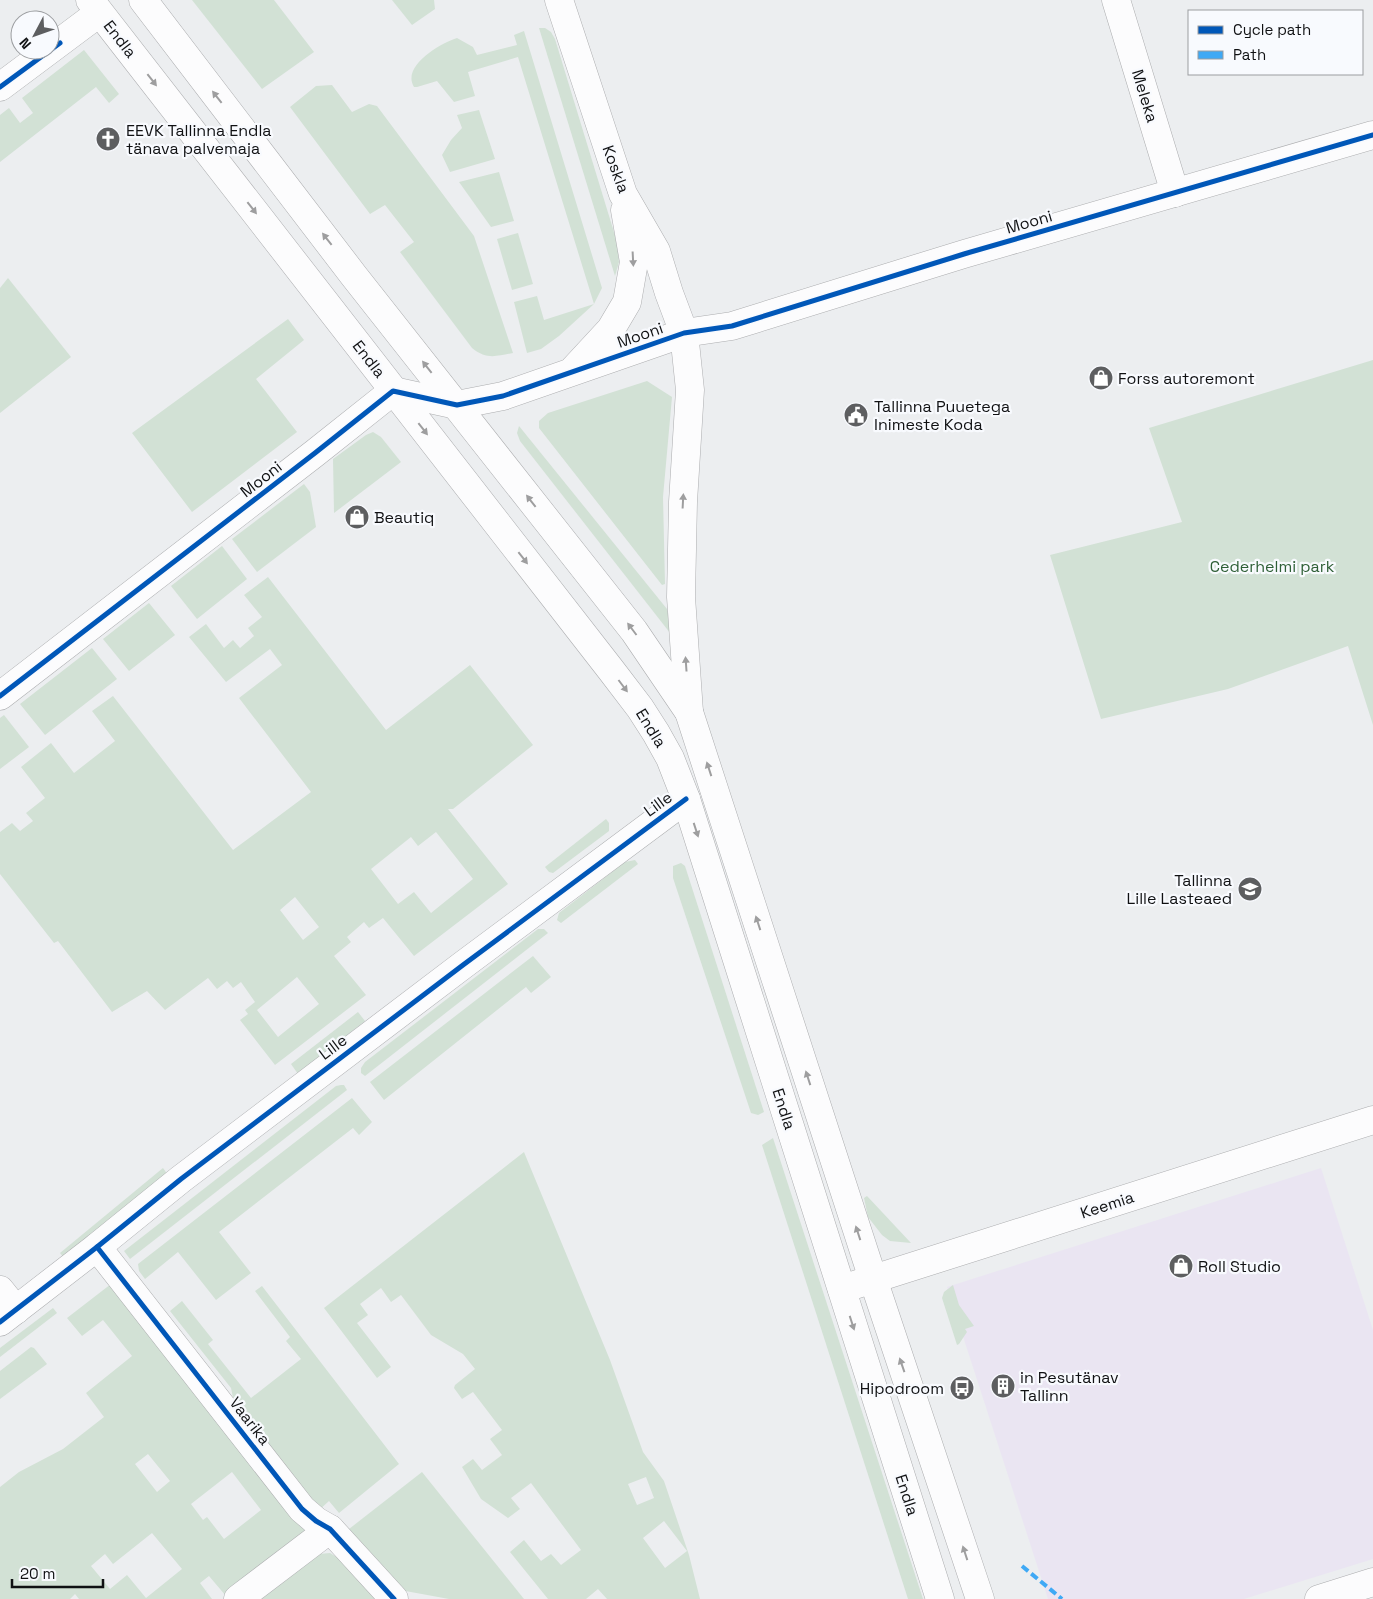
<svg xmlns="http://www.w3.org/2000/svg" width="1373" height="1599" font-family="'Space Grotesk',sans-serif">
<rect width="100%" height="100%" fill="#eceef0"/>
<path fill="#eae5f2" d="M 1321,1168 L 1373,1330 L 1373,1559 L 1244,1599 L 1048,1599 L 947,1287 Z"/>
<g fill="#d2e1d5" fill-rule="evenodd">
<path d="M 192,0 L 274,0 L 314,52 L 262,89 Z"/>
<path d="M 392,0 L 434,0 L 435,9 L 412,25 Z"/>
<path d="M 539,28 L 545,28 L 551,32 L 555,39 L 617,242 L 619,262 L 615,276 Z"/>
<path d="M 524,31 L 602,288 L 594,304 L 559,336 L 541,349 L 527,353 L 514,302 L 537,296 L 544,320 L 594,304 L 518,57 L 468,72 L 475,96 L 454,102 L 437,81 L 417,87 L 414,87 C 401,66 441,43 457,38 L 473,47 L 477,55 L 517,45 L 514,35 Z"/>
<path d="M 84,50 L 119,94 L 109,103 L 96,87 L 0,162 L 0,115 L 9,108 L 20,123 L 33,113 L 22,98 Z"/>
<path d="M 332,85 L 352,112 L 369,104 L 377,106 L 474,236 L 513,353 C 496,356 487,360 472,348 L 400,252 L 414,242 L 385,205 L 370,214 L 290,107 L 316,86 Z"/>
<path d="M 479,110 L 495,159 L 450,172 L 442,155 L 451,140 L 462,128 L 457,115 Z"/>
<path d="M 499,172 L 514,221 L 491,227 L 459,182 Z"/>
<path d="M 518,233 L 533,284 L 512,290 L 497,239 Z"/>
<path d="M 8,278 L 71,357 L 0,413 L 0,288 Z"/>
<path d="M 288,319 L 304,340 L 256,379 L 297,432 L 192,512 L 132,433 Z"/>
<path d="M 1373,360 L 1373,725 L 1348,646 L 1228,689 L 1101,719 L 1050,555 L 1182,522 L 1149,428 Z"/>
<path d="M 647,381 L 672,397 L 663,497 L 665,584 L 662,585 L 539,428 L 539,421 L 548,413 Z"/>
<path d="M 519,426 L 667,609 L 674,638 L 520,441 L 517,433 Z"/>
<path d="M 373,432 L 381,437 L 401,462 L 334,513 L 333,459 L 366,435 Z"/>
<path d="M 304,484 L 310,492 L 316,527 L 257,572 L 232,539 Z"/>
<path d="M 222,546 L 247,579 L 197,619 L 171,586 Z"/>
<path d="M 268,577 L 386,730 L 470,665 L 533,745 L 453,809 L 448,809 L 508,884 L 414,956 L 383,918 L 369,928 L 364,922 L 347,937 L 351,942 L 334,956 L 366,995 L 275,1065 L 240,1020 L 248,1014 L 245,1010 L 255,1002 L 241,982 L 233,988 L 227,981 L 217,989 L 208,978 L 165,1010 L 147,991 L 112,1012 L 58,941 L 54,943 L 0,874 L 0,832 L 12,823 L 20,831 L 33,821 L 26,813 L 45,798 L 21,767 L 51,743 L 74,773 L 115,741 L 92,711 L 113,696 L 233,850 L 311,792 L 239,698 L 282,665 L 270,649 L 226,682 L 189,637 L 206,624 L 224,648 L 233,640 L 240,648 L 254,636 L 248,628 L 262,617 L 244,595 ZM 436,832 L 473,879 L 431,913 L 414,892 L 398,904 L 371,869 L 411,837 L 418,846 ZM 295,897 L 319,927 L 303,940 L 280,910 ZM 297,977 L 319,1004 L 278,1037 L 257,1010 Z"/>
<path d="M 149,603 L 175,635 L 129,671 L 103,639 Z"/>
<path d="M 92,648 L 117,679 L 45,735 L 20,704 Z"/>
<path d="M 4,715 L 29,747 L 0,769 L 0,718 Z"/>
<path d="M 606,819 L 609,823 L 609,831 L 553,873 L 549,872 L 545,867 Z"/>
<path d="M 635,860 L 638,864 L 561,923 L 557,920 L 559,913 L 625,862 Z"/>
<path d="M 681,863 L 685,866 L 764,1112 L 758,1115 L 751,1113 L 673,878 L 673,866 Z"/>
<path d="M 538,929 L 544,929 L 548,933 L 365,1076 L 361,1073 L 361,1068 L 365,1062 Z"/>
<path d="M 533,956 L 551,977 L 531,993 L 526,987 L 384,1100 L 370,1082 Z"/>
<path d="M 358,1012 L 365,1021 L 298,1074 L 291,1064 Z"/>
<path d="M 341,1085 L 344,1085 L 347,1090 L 130,1259 L 124,1251 L 336,1086 Z"/>
<path d="M 352,1098 L 372,1122 L 359,1135 L 353,1128 L 219,1232 L 251,1273 L 216,1300 L 178,1252 L 145,1279 L 139,1271 L 138,1264 Z"/>
<path d="M 773,1138 L 923,1599 L 908,1599 L 762,1145 Z"/>
<path d="M 524,1152 L 610,1360 L 643,1452 L 664,1481 L 689,1555 L 700,1599 L 607,1599 L 598,1589 L 586,1599 L 548,1599 L 510,1552 L 524,1540 L 541,1561 L 551,1554 L 561,1565 L 581,1550 L 531,1483 L 511,1498 L 520,1509 L 508,1518 L 481,1499 L 462,1467 L 473,1459 L 482,1470 L 502,1455 L 490,1439 L 502,1430 L 473,1392 L 462,1399 L 454,1388 L 455,1385 L 475,1369 L 463,1354 L 431,1335 L 401,1295 L 391,1302 L 381,1288 L 360,1304 L 368,1315 L 357,1323 L 391,1367 L 377,1378 L 324,1308 ZM 646,1477 L 654,1498 L 637,1505 L 628,1484 ZM 664,1521 L 687,1551 L 665,1568 L 643,1538 Z"/>
<path d="M 163,1168 L 168,1175 L 65,1259 L 60,1253 Z"/>
<path d="M 867,1196 L 911,1243 L 890,1241 L 882,1235 L 868,1217 L 864,1198 Z"/>
<path d="M 111,1284 L 307,1532 L 226,1596 L 209,1576 L 200,1583 L 212,1599 L 79,1599 L 75,1594 L 70,1599 L 0,1599 L 0,1487 L 19,1472 L 63,1449 L 104,1417 L 86,1393 L 132,1356 L 103,1320 L 82,1336 L 67,1318 ZM 148,1454 L 170,1481 L 157,1492 L 135,1464 ZM 232,1472 L 261,1510 L 224,1539 L 207,1517 L 203,1520 L 191,1504 ZM 152,1533 L 182,1569 L 146,1598 L 127,1575 L 110,1589 L 91,1566 L 105,1554 L 113,1564 Z"/>
<path d="M 953,1285 L 959,1305 L 974,1326 L 965,1329 L 967,1332 L 959,1344 L 957,1345 L 942,1298 L 944,1292 Z"/>
<path d="M 262,1286 L 399,1464 L 339,1513 L 329,1501 L 317,1512 L 235,1407 L 231,1388 L 170,1311 L 182,1301 L 213,1340 L 208,1344 L 251,1398 L 301,1359 L 286,1341 L 290,1337 L 255,1291 Z"/>
<path d="M 53,1308 L 57,1313 L 0,1357 L 0,1348 Z"/>
<path d="M 31,1347 L 34,1348 L 47,1364 L 0,1399 L 0,1371 Z"/>
<path d="M 422,1472 L 524,1599 L 449,1599 L 400,1590 L 349,1529 Z"/>
<path d="M 330,1553 L 343,1561 L 375,1599 L 261,1599 L 319,1554 Z"/>
</g>
<g fill="none" stroke-linecap="round" stroke-linejoin="round">
<defs>
<g id="street">
<path d="M 1116,0 L 1175,193"/>
<path d="M 0,87 L 99,13"/>
<path d="M 684,333 L 732,326 L 964,254 L 1373,135"/>
<path d="M 0,696 L 315,453 L 393,391"/>
<path d="M 97,1247 L 302,1509 L 316,1521 L 330,1529 L 394,1599"/>
<path d="M 842,1289 L 1373,1120"/>
<path d="M 0,1290 L 16,1310"/>
<path d="M 0,1322 L 97,1247 L 181,1179 L 463,965 L 686,799"/>
<path d="M 238,1599 L 330,1529"/>
<path d="M 1319,1599 L 1373,1582"/>
</g>
<g id="secondary">
<path d="M 559,0 L 623,194 L 656,251 L 669,293 L 684,333 L 690,390 L 683,502 L 681,597 L 689,712"/>
<path d="M 574,369 L 611,329 L 627,302 L 634,262 L 625,210"/>
<path d="M 393,391 L 457,405 L 503,396 L 684,333"/>
</g>
<g id="primary">
<path d="M 90,0 L 611,670 L 640,708 L 656,733 L 670,758 L 686,799 L 940,1599"/>
<path d="M 143,0 L 354,276 L 634,631 L 689,712 L 873,1279 L 980,1599"/>
</g>
</defs>
<use href="#street" stroke="#acadaf" stroke-width="29"/>
<use href="#secondary" stroke="#acadaf" stroke-width="29"/>
<use href="#primary" stroke="#acadaf" stroke-width="29"/>
<use href="#street" stroke="#fcfcfd" stroke-width="28"/>
<use href="#secondary" stroke="#fcfcfd" stroke-width="28"/>
<use href="#primary" stroke="#fcfcfd" stroke-width="28"/>
<path stroke="#3fa9f5" stroke-width="4" stroke-dasharray="8 4" stroke-linecap="butt" d="M 1022,1566 L 1062,1599"/>
<defs>
<g id="cycleway">
<path d="M 0,87 L 60,43"/>
<path d="M 0,696 L 315,453 L 393,391 L 457,405 L 503,396 L 684,333 L 732,326 L 964,254 L 1373,135"/>
<path d="M 97,1247 L 302,1509 L 316,1521 L 330,1529 L 394,1599"/>
<path d="M 0,1322 L 97,1247 L 181,1179 L 463,965 L 686,799"/>
</g>
</defs>
<use href="#cycleway" stroke="#f8fafe" stroke-width="8"/>
<use href="#cycleway" stroke="#0057b8" stroke-width="5"/>
</g>
<defs><path id="oneway-solid" d="M-6-.8H1V-3.2L6.5 0L1 3.2V.8H-6Z" transform="scale(1.25)"/></defs>
<g fill="#9e9e9f">
<use href="#oneway-solid" transform="translate(152 80) rotate(52)"/>
<use href="#oneway-solid" transform="translate(217 97) rotate(-128)"/>
<use href="#oneway-solid" transform="translate(252 208) rotate(52)"/>
<use href="#oneway-solid" transform="translate(327 239) rotate(-128)"/>
<use href="#oneway-solid" transform="translate(633 259) rotate(87)"/>
<use href="#oneway-solid" transform="translate(427 367) rotate(-128)"/>
<use href="#oneway-solid" transform="translate(423 429) rotate(52)"/>
<use href="#oneway-solid" transform="translate(531 501) rotate(-128)"/>
<use href="#oneway-solid" transform="translate(683 501) rotate(-87)"/>
<use href="#oneway-solid" transform="translate(523 558) rotate(52)"/>
<use href="#oneway-solid" transform="translate(632 629) rotate(-127)"/>
<use href="#oneway-solid" transform="translate(686 664) rotate(-94)"/>
<use href="#oneway-solid" transform="translate(623 686) rotate(53)"/>
<use href="#oneway-solid" transform="translate(709 769) rotate(-108)"/>
<use href="#oneway-solid" transform="translate(696 830) rotate(72)"/>
<use href="#oneway-solid" transform="translate(758 923) rotate(-108)"/>
<use href="#oneway-solid" transform="translate(808 1078) rotate(-108)"/>
<use href="#oneway-solid" transform="translate(858 1233) rotate(-108)"/>
<use href="#oneway-solid" transform="translate(852 1323) rotate(72)"/>
<use href="#oneway-solid" transform="translate(902 1365) rotate(-109)"/>
<use href="#oneway-solid" transform="translate(965 1553) rotate(-108)"/>
</g>
<defs>
<symbol id="church-disc" viewBox="-11 -11 22 22"><circle r="9.5" fill="#5d5e60" stroke="#f8fafe"/><path d="M-1.2-6h2.4v3.5h3.3v2.4h-3.3V6h-2.4V-.1h-3.3v-2.4h3.3Z" fill="#fff"/></symbol>
<symbol id="shop-disc" viewBox="-11 -11 22 22"><circle r="9.5" fill="#5d5e60" stroke="#f8fafe"/><path d="M-5-2.5h2.3a2.7 3.5 0 0 1 5.4 0H5L5.5 6h-11ZM-1.5-2.5h3a1.5 2.3 0 0 0-3 0Z" fill="#fff"/></symbol>
<symbol id="civic-disc" viewBox="-11 -11 22 22"><circle r="9.5" fill="#5d5e60" stroke="#f8fafe"/><path d="M-.6-6.5H3V-4.5H.6V-3L4-1V1h2V6H-6V1h2V-1L-.6-3ZM-1.2 2.5V6h2.4V2.5Z" fill="#fff"/></symbol>
<symbol id="school-disc" viewBox="-11 -11 22 22"><circle r="9.5" fill="#5d5e60" stroke="#f8fafe"/><path d="M0-5L7-2L0 1L-7-2ZM-4 1L0 2.5L4 1V4Q0 6-4 4Z" fill="#fff"/></symbol>
<symbol id="building-disc" viewBox="-11 -11 22 22"><circle r="9.5" fill="#5d5e60" stroke="#f8fafe"/><path d="M-4-6H4V6H1V3H-1V6H-4ZM-2.5-4.3h1.7v1.8h-1.7ZM.8-4.3h1.7v1.8H.8ZM-2.5-1h1.7V.8h-1.7ZM.8-1h1.7V.8H.8Z" fill="#fff"/></symbol>
<symbol id="bus-disc" viewBox="-11 -11 22 22"><circle r="9.5" fill="#5d5e60" stroke="#f8fafe"/><path d="M-5-6H5V4H4V6H2V4H-2V6H-4V4H-5ZM-3.5-4V0h7V-4ZM-3.5 1.2v1.5H-2V1.2ZM2 1.2v1.5H3.5V1.2Z" fill="#fff"/></symbol>
</defs>
<g fill-rule="evenodd">
<use href="#church-disc" x="94" y="125" width="28" height="28"/>
<use href="#shop-disc" x="1087" y="364" width="28" height="28"/>
<use href="#civic-disc" x="842" y="401" width="28" height="28"/>
<use href="#shop-disc" x="343" y="503" width="28" height="28"/>
<use href="#school-disc" x="1236" y="875" width="28" height="28"/>
<use href="#shop-disc" x="1167" y="1252" width="28" height="28"/>
<use href="#building-disc" x="989" y="1372" width="28" height="28"/>
<use href="#bus-disc" x="948" y="1374" width="28" height="28"/>
</g>
<g text-anchor="middle" dominant-baseline="central" stroke-width="4.5" stroke-linejoin="round" paint-order="stroke">
<g font-size="16" fill="#101113" stroke="#f8fafe">
<text transform="translate(120 39) rotate(52)">Endla</text>
<text transform="translate(1145 96) rotate(73)">Meleka</text>
<text transform="translate(616 169) rotate(70)">Koskla</text>
<text transform="translate(1029 222) rotate(-16)">Mooni</text>
<text transform="translate(640 335) rotate(-19)">Mooni</text>
<text transform="translate(369 359) rotate(52)">Endla</text>
<text transform="translate(261 479) rotate(-38)">Mooni</text>
<text transform="translate(651 728) rotate(58)">Endla</text>
<text transform="translate(658 804) rotate(-36)">Lille</text>
<text transform="translate(333 1047) rotate(-37)">Lille</text>
<text transform="translate(784 1109) rotate(72)">Endla</text>
<text transform="translate(1107 1205) rotate(-18)">Keemia</text>
<text transform="translate(250 1421) rotate(52)">Vaarika</text>
<text transform="translate(907 1495) rotate(72)">Endla</text>
</g>
<g font-size="16" fill="#101113" stroke="#f8fafe" text-anchor="start">
<text x="126" y="130">EEVK Tallinna Endla<tspan x="126" dy="18">tänava palvemaja</tspan></text>
<text x="1118" y="378">Forss autoremont</text>
<text x="874" y="406">Tallinna Puuetega<tspan x="874" dy="18">Inimeste Koda</tspan></text>
<text x="374" y="517">Beautiq</text>
<text x="1232" y="880" text-anchor="end">Tallinna<tspan x="1232" dy="18">Lille Lasteaed</tspan></text>
<text x="1198" y="1266">Roll Studio</text>
<text x="1020" y="1377">in Pesutänav<tspan x="1020" dy="18">Tallinn</tspan></text>
<text x="944" y="1388" text-anchor="end">Hipodroom</text>
</g>
<g font-size="16" fill="#2e5f36" stroke="#f8fafe">
<text x="1272" y="566">Cederhelmi park</text>
</g>
</g>
<rect x="1188" y="10" width="175" height="65" fill="#f8fafe" stroke="#9b9da0"/>
<rect x="1198" y="26" width="25" height="8" fill="#0057b8" stroke="#9b9da0"/>
<text x="1233" y="35" font-size="15" fill="#101113">Cycle path</text>
<rect x="1198" y="51" width="25" height="8" fill="#3fa9f5" stroke="#9b9da0"/>
<text x="1233" y="60" font-size="15" fill="#101113">Path</text>
<g transform="translate(35 35) rotate(229)"><circle r="24" fill="#f8fafe" stroke="#9b9da0"/>
<path d="M0-4L9 19L0 12L-9 19Z" fill="#5d5e60"/>
<text y="-8" font-size="14" font-weight="bold" text-anchor="middle" fill="#101113">N</text>
</g>
<path d="M12 1579v8h91v-8" fill="none" stroke="#101113" stroke-width="2.5"/>
<text x="20" y="1579" font-size="15" fill="#101113" stroke="#f8fafe" stroke-width="4" paint-order="stroke">20 m</text>
</svg>
